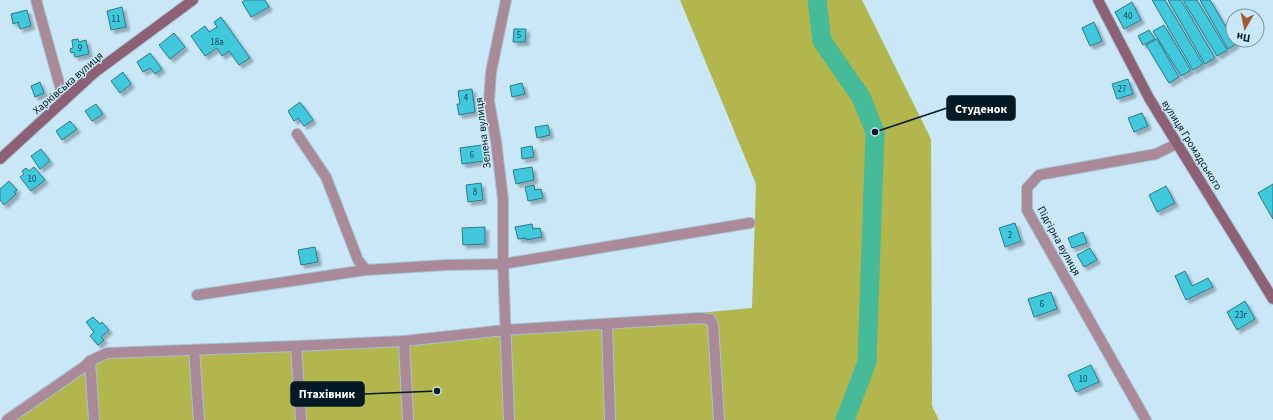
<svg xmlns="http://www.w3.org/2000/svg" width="1273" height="420" font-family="'Source Sans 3',sans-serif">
<defs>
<filter id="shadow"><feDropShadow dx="3.5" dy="3.5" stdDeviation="1" flood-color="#0004"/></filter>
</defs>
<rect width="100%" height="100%" fill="#c9e7f7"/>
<g fill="#b3b64c">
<path d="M 680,0 L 862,0 L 931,139 L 932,406 L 939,420 L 94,420 L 90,361 L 107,353 L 417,339 L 752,308 L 756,184 Z"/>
<path d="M 85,366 L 89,420 L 16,420 Z"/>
</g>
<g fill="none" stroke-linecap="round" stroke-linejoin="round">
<path stroke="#46bb99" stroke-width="19" d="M 817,0 L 822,41 L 861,97 L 875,132 L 867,362 L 845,420"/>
</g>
<g fill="#41c8dd" stroke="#2c7a87" filter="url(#shadow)">
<path d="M 246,0 L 265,0 L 269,7 L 251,17 L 242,2 Z"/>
<path d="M 1152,0 L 1165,0 L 1203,64 L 1193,70 Z"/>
<path d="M 1168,0 L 1181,0 L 1215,58 L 1205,64 Z"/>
<path d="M 1183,0 L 1197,0 L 1227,50 L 1217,56 Z"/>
<path d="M 1200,0 L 1210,0 L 1236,44 L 1228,49 Z"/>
<path d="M 1132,2 L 1141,20 L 1124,29 L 1115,12 Z"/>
<path d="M 122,7 L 126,27 L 111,30 L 107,11 Z"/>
<path d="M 27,10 L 31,26 L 20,29 L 18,22 L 13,24 L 11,14 Z"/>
<path d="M 221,17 L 250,58 L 239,65 L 229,51 L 222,56 L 217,48 L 205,56 L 191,36 L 205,26 L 209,32 L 217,27 L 214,22 Z"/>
<path d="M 1094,22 L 1102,41 L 1090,46 L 1082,28 Z"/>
<path d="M 1164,25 L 1191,70 L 1181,76 L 1153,31 Z"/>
<path d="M 514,29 L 526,29 L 525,42 L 513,42 Z"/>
<path d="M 1149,30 L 1155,39 L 1143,45 L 1138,36 Z"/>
<path d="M 174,33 L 185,47 L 170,59 L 159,45 Z"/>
<path d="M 78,39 L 79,42 L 86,40 L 89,54 L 75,57 L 74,52 L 71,53 L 70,49 L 73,48 L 72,40 Z"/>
<path d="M 1157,39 L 1179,77 L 1169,83 L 1146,45 Z"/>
<path d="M 150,53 L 162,69 L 155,74 L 150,68 L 143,72 L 137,62 Z"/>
<path d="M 123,72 L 131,84 L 120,93 L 111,81 Z"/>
<path d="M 1128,79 L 1133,94 L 1117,99 L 1112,84 Z"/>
<path d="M 40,82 L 44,93 L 35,97 L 31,86 Z"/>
<path d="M 522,83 L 525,94 L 512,97 L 510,86 Z"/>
<path d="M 472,89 L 475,112 L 459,115 L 457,104 L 460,104 L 458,91 Z"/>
<path d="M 300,102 L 313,120 L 304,126 L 298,118 L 294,121 L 288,111 Z"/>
<path d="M 96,104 L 103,114 L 92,121 L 85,111 Z"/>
<path d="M 1142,113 L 1148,126 L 1134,132 L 1128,118 Z"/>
<path d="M 70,121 L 77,129 L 62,140 L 56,131 Z"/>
<path d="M 548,125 L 550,135 L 537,138 L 535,127 Z"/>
<path d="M 482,145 L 484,161 L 462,164 L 460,148 Z"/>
<path d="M 532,146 L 534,157 L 522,159 L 521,148 Z"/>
<path d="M 41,149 L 50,161 L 40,169 L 31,156 Z"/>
<path d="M 34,167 L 45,180 L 31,191 L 20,177 L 24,174 L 22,171 L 26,168 L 29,171 Z"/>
<path d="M 532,167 L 534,180 L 516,184 L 513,170 Z"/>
<path d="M 9,181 L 17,190 L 14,192 L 16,194 L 4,205 L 0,200 L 0,189 Z"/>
<path d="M 481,183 L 483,200 L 468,202 L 466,185 Z"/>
<path d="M 1273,184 L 1273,219 L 1258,193 Z"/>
<path d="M 534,185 L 535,190 L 541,189 L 543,198 L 528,201 L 525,187 Z"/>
<path d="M 1166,186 L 1175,203 L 1157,212 L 1149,195 Z"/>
<path d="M 1015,223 L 1021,241 L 1005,247 L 999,228 Z"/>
<path d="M 532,224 L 533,229 L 540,228 L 542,237 L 526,240 L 526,238 L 518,239 L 515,227 Z"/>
<path d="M 485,227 L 485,244 L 463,245 L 462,228 Z"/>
<path d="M 1083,232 L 1087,243 L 1072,248 L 1068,238 Z"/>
<path d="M 315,247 L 318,262 L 301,265 L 298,250 Z"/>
<path d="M 1090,248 L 1097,260 L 1084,267 L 1077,255 Z"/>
<path d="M 1185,271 L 1192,286 L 1208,278 L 1213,287 L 1186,300 L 1175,276 Z"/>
<path d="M 1051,292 L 1057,309 L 1034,317 L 1028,299 Z"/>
<path d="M 1245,301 L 1255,319 L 1237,330 L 1227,312 Z"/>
<path d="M 93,317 L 100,324 L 102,322 L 109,330 L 101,337 L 104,340 L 98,345 L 90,336 L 94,332 L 86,322 Z"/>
<path d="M 1091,365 L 1099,382 L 1076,392 L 1068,375 Z"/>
</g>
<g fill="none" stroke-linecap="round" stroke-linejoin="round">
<defs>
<g id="street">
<path d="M 36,0 L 64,101"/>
<path d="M 506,0 L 491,72 L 489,101 L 496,141 L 503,199 L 503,264 L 509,420"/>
<path d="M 297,134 L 326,177 L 358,260 L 366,270 L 446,265 L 503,264 L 750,223"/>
<path d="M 197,295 L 366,270"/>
<path d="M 607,324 L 610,420"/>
<path d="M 404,341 L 408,420"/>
<path d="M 296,346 L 301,420"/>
<path d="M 194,350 L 199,420"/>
<path d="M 90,361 L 94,420"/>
<path d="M 7,420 L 85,366 L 90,361 L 107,353 L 296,346 L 404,341 L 505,330 L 699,318 L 710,319 L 713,325 L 719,420"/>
<path d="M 1146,420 L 1027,210 L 1027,188 L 1039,175 L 1156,154 L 1176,144"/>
</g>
<g id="secondary">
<path d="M 1098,0 L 1149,98 L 1273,299"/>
<path d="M 0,159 L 94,73 L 193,0"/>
</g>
</defs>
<use href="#street" stroke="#a5c2d1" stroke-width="12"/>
<use href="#secondary" stroke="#a5c2d1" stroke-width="12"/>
<use href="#street" stroke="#aa8a98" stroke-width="10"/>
<use href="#secondary" stroke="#8d6075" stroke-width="10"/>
</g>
<g text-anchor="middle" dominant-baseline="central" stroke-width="3" stroke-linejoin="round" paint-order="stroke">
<g font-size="9" fill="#124653">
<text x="1128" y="16">40</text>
<text x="116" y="19">11</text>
<text x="519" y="35">5</text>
<text x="217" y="42">18а</text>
<text x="80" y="48">9</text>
<text x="1122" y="89">27</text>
<text x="466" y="98">4</text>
<text x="472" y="155">6</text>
<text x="32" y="179">10</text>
<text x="475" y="192">8</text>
<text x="1010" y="235">2</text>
<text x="1042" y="304">6</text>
<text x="1241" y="315">23г</text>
<text x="1083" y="379">10</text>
</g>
<g font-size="11" fill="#021a25" stroke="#c9e7f7">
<text transform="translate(68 83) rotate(-41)">Харківська вулиця</text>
<text transform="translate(483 133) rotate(-97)">Зелена вулиця</text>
<text transform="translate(1192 145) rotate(58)">вулиця Громадського</text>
<text transform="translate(1059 241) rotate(61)">Підгірна вулиця</text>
</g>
</g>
<path fill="none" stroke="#021a25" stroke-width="1.5" d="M875 132L947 108M437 391L364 394"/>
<g fill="#021a25" stroke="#c9e7f7" stroke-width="1.5">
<circle cx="875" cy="132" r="4"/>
<circle cx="437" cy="391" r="4"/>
</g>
<g fill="#021a25" stroke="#021a25" stroke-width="1.5">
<rect x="947" y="96" width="68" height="24" rx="4"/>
<rect x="291" y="382" width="73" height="24" rx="4"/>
</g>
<g font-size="12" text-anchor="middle" font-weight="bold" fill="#fff">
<text x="981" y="113">Студенок</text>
<text x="327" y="398">Птахівник</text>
</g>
<g transform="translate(1245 28) rotate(189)"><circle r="19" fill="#c9e7f7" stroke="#7995a3"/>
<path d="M0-3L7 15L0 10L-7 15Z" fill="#a15b30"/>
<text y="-6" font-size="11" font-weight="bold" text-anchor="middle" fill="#021a25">Пн</text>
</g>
</svg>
